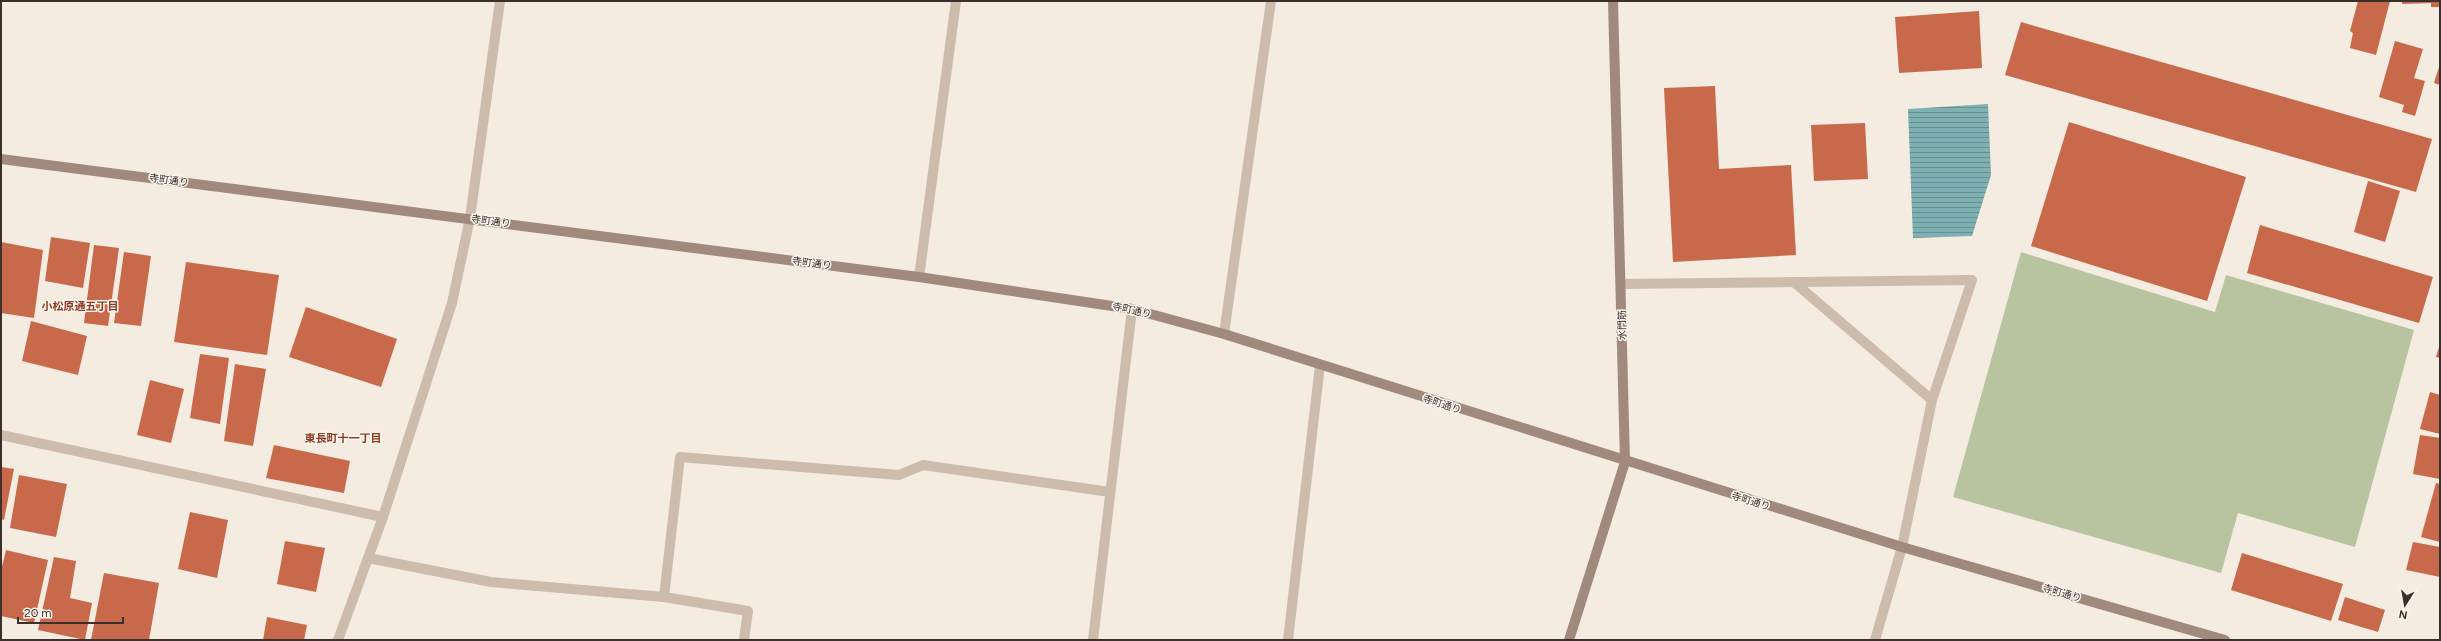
<svg xmlns="http://www.w3.org/2000/svg" width="2441" height="641" font-family="Figtree,'Noto Sans JP',sans-serif">
<defs>
<pattern id="water-rules" width="6" height="5" patternUnits="userSpaceOnUse"><rect width="6" height="5" fill="#7fb0b2"/><path d="M0 2.5h6" fill="none" stroke="#699091"/></pattern>
</defs>
<rect width="100%" height="100%" fill="#f4ebe1"/>
<path fill="#b8c4a0" d="M 2021,252 L 2215,312 L 2226,275 L 2414,330 L 2355,547 L 2238,513 L 2221,573 L 1953,497 Z"/>
<path fill="url(#water-rules)" d="M 1988,104 L 1991,175 L 1972,236 L 1913,238 L 1908,109 Z"/>
<g fill="#c8694b">
<path d="M 2358,1 L 2390,1 L 2376,55 L 2350,48 L 2353,33 L 2350,31 Z"/>
<path d="M 2402,1 L 2440,1 L 2440,7 L 2431,7 L 2431,3 L 2402,4 Z"/>
<path d="M 1979,11 L 1982,68 L 1899,73 L 1895,17 Z"/>
<path d="M 2021,22 L 2432,139 L 2416,192 L 2005,75 Z"/>
<path d="M 2395,41 L 2423,49 L 2414,78 L 2425,81 L 2415,116 L 2402,112 L 2404,105 L 2379,97 Z"/>
<path d="M 2440,64 L 2440,85 L 2434,83 Z"/>
<path d="M 1715,86 L 1719,169 L 1791,165 L 1796,255 L 1673,262 L 1664,88 Z"/>
<path d="M 2069,122 L 2246,177 L 2207,301 L 2031,246 Z"/>
<path d="M 1865,123 L 1868,179 L 1814,181 L 1811,125 Z"/>
<path d="M 2368,181 L 2400,191 L 2385,242 L 2354,232 Z"/>
<path d="M 2260,225 L 2433,277 L 2419,323 L 2247,273 Z"/>
<path d="M 51,237 L 90,243 L 83,288 L 45,281 Z"/>
<path d="M 1,242 L 43,250 L 34,318 L 1,313 Z"/>
<path d="M 94,245 L 119,248 L 108,326 L 84,323 Z"/>
<path d="M 124,252 L 151,256 L 141,326 L 114,323 Z"/>
<path d="M 186,262 L 279,275 L 267,355 L 174,342 Z"/>
<path d="M 306,307 L 397,339 L 381,387 L 289,357 Z"/>
<path d="M 31,321 L 87,336 L 78,375 L 22,361 Z"/>
<path d="M 2440,344 L 2440,358 L 2436,357 Z"/>
<path d="M 200,354 L 229,358 L 220,424 L 190,418 Z"/>
<path d="M 235,364 L 266,369 L 253,446 L 224,441 Z"/>
<path d="M 150,380 L 184,389 L 171,443 L 137,435 Z"/>
<path d="M 2430,392 L 2440,395 L 2440,434 L 2420,429 Z"/>
<path d="M 2420,435 L 2440,438 L 2440,479 L 2413,474 Z"/>
<path d="M 274,445 L 350,461 L 344,493 L 266,478 Z"/>
<path d="M 1,467 L 14,469 L 4,520 L 1,519 Z"/>
<path d="M 19,475 L 67,484 L 56,537 L 10,528 Z"/>
<path d="M 2436,483 L 2440,484 L 2440,542 L 2421,537 Z"/>
<path d="M 190,512 L 228,520 L 217,578 L 178,569 Z"/>
<path d="M 285,541 L 325,548 L 316,592 L 277,584 Z"/>
<path d="M 2413,542 L 2440,547 L 2440,577 L 2406,570 Z"/>
<path d="M 6,550 L 48,560 L 34,623 L 1,616 L 1,571 Z"/>
<path d="M 2242,553 L 2343,584 L 2331,621 L 2231,590 Z"/>
<path d="M 54,557 L 76,561 L 70,598 L 92,603 L 85,640 L 38,630 Z"/>
<path d="M 104,573 L 159,583 L 149,640 L 91,640 Z"/>
<path d="M 2345,597 L 2385,610 L 2378,632 L 2338,620 Z"/>
<path d="M 267,617 L 307,625 L 304,640 L 263,640 Z"/>
</g>
<g fill="none" stroke-linecap="round" stroke-linejoin="round">
<g stroke="#cdbbac" stroke-width="10">
<path d="M 919,277 L 956,1"/>
<path d="M 1795,283 L 1932,400"/>
<path d="M 1621,284 L 1972,280 L 1932,400 L 1902,547 L 1875,640"/>
<path d="M 1224,334 L 1271,1"/>
<path d="M 1,435 L 383,517"/>
<path d="M 368,558 L 491,582 L 664,597"/>
<path d="M 338,640 L 383,517 L 452,303 L 470,218 L 500,1"/>
<path d="M 744,640 L 748,611 L 664,597 L 680,457 L 899,475 L 923,465 L 1110,492"/>
<path d="M 1093,640 L 1132,309"/>
<path d="M 1288,640 L 1320,365"/>
</g>
<g stroke="#a18a7d" stroke-width="10">
<path d="M 1,159 L 919,277 L 1132,309 L 1224,334 L 1902,547 L 2225,640"/>
<path d="M 1569,640 L 1625,462 L 1613,1"/>
</g>
</g>
<g text-anchor="middle" dominant-baseline="central" stroke-width="3" stroke-linejoin="round" paint-order="stroke">
<g font-size="10" fill="#3b302b" stroke="#fbf5ee">
<text transform="translate(169 180) rotate(7)">寺町通り</text>
<text transform="translate(491 221) rotate(7)">寺町通り</text>
<text transform="translate(812 263) rotate(7)">寺町通り</text>
<text transform="translate(1132 310) rotate(12)">寺町通り</text>
<text transform="translate(1622 325) rotate(-91)">水門筋</text>
<text transform="translate(1442 404) rotate(18)">寺町通り</text>
<text transform="translate(1751 501) rotate(17)">寺町通り</text>
<text transform="translate(2062 593) rotate(16)">寺町通り</text>
</g>
<g font-size="11" font-weight="bold" fill="#8c3b22" stroke="#fbf5ee">
<text x="80" y="306">小松原通五丁目</text>
<text x="343" y="438">東長町十一丁目</text>
</g>
</g>
<rect width="2441" height="641" fill="none" stroke="#3b302b" stroke-width="4"/>
<g transform="translate(2405 605) rotate(191)" stroke="#fbf5ee" stroke-width="3" paint-order="stroke">
<path d="M0-3L7 15L0 10L-7 15Z" fill="#3b302b"/>
<text y="-6" font-size="11" font-weight="bold" text-anchor="middle" fill="#3b302b">N</text>
</g>
<path d="M18 617v6h105v-6" fill="none" stroke="#3b302b" stroke-width="2"/>
<text x="24" y="617" font-size="12" fill="#3b302b" stroke="#fbf5ee" stroke-width="3" paint-order="stroke">20 m</text>
</svg>
